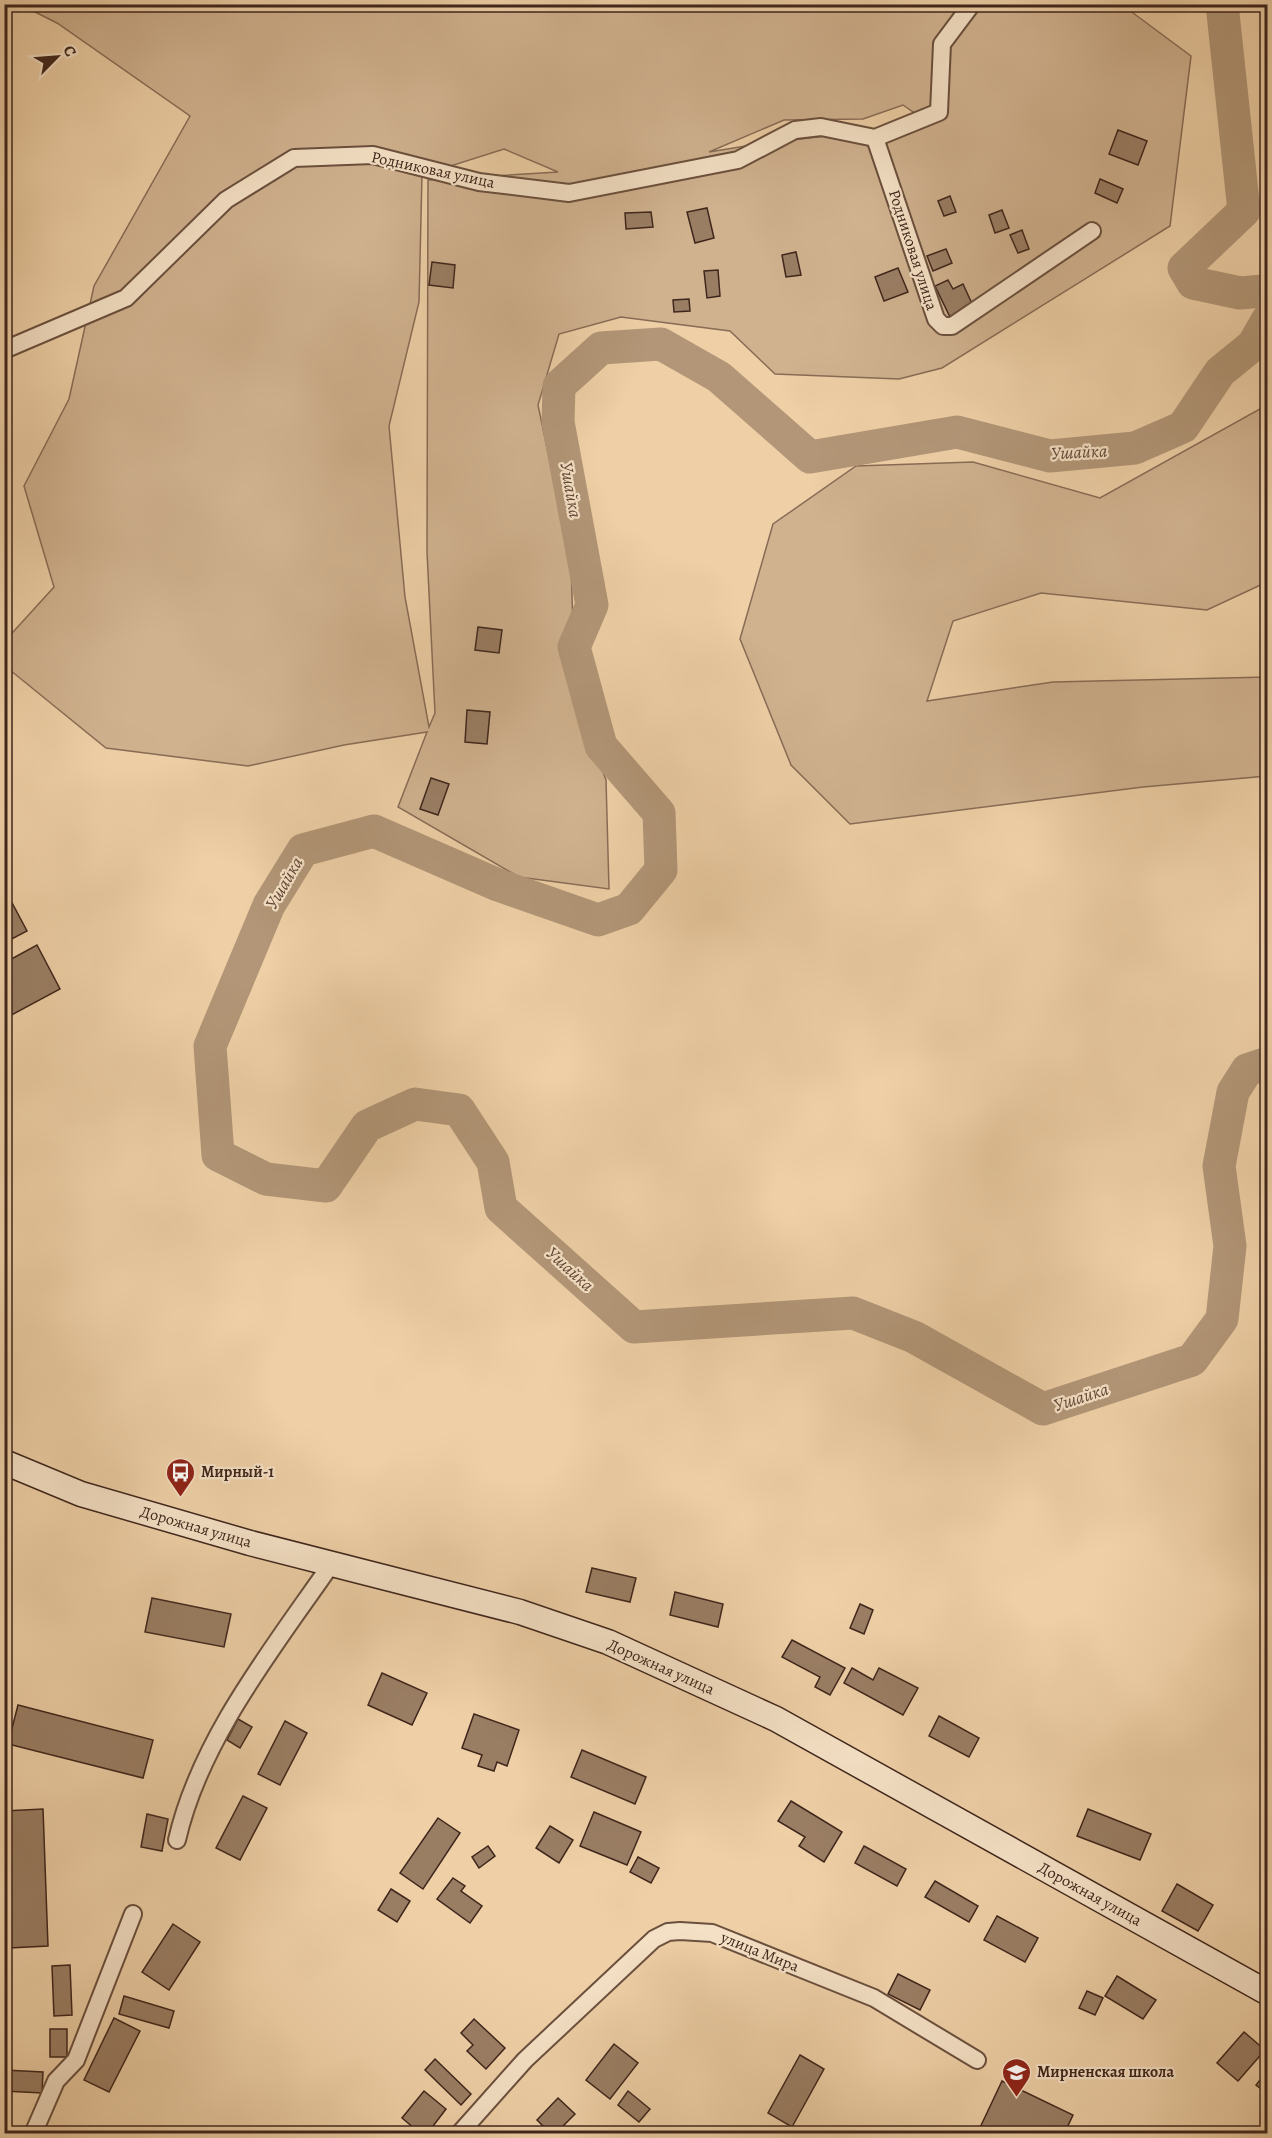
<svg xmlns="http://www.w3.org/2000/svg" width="1272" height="2138" font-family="Alegreya,serif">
<rect width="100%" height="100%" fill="#eecfa6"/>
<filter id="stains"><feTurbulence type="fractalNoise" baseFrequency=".00333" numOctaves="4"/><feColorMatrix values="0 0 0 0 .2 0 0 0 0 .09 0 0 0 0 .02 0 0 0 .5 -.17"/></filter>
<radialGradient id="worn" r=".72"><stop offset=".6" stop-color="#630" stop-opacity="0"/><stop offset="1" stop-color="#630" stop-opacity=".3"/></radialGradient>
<g fill="#d0b28f" stroke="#886c56" stroke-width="1.5" fill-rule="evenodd">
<path d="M 1121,4 L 1191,56 L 1170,226 L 942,368 L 899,379 L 775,374 L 730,331 L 621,317 L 559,334 L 538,405 L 571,562 L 575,697 L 606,780 L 609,889 L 519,877 L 398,807 L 427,732 L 344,745 L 248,766 L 106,748 L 5,666 L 4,642 L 54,587 L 24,486 L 69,399 L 94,286 L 190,116 L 57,23 L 21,5 ZM 903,105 L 930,124 L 758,144 L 709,152 L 784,120 L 863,119 ZM 504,149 L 558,172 L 428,180 L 427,552 L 435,713 L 429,727 L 405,597 L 389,426 L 419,302 L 422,175 Z"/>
<path d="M 1267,405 L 1267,582 L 1207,610 L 1041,593 L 953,621 L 927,701 L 1053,682 L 1267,677 L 1267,776 L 1143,787 L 850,824 L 791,765 L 740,639 L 773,524 L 856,466 L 973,462 L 1100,498 Z"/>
</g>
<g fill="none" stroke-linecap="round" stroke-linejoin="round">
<g stroke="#b29677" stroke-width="33">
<path d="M 1222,4 L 1244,211 L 1184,268 L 1193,283 L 1240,293 L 1263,291 L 1268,295"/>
<path d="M 1268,319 L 1253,345 L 1220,372 L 1183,427 L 1135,448 L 1050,456 L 957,432 L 810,457 L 719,377 L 661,344 L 601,348 L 559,386 L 558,422 L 592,605 L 574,647 L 601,746 L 659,813 L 661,870 L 629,909 L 598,920 L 498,885 L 374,831 L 303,850 L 269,905 L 210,1046 L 218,1155 L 266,1179 L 326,1186 L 367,1126 L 415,1104 L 459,1110 L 493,1162 L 501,1208 L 634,1327 L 853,1313 L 914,1337 L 1043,1409 L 1192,1360 L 1222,1319 L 1230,1246 L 1219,1166 L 1233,1092 L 1247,1070 L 1268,1063"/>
</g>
</g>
<g fill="#9a7e64" stroke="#3f261c" stroke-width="1.5">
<path d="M 1118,130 L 1147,141 L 1138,165 L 1109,154 Z"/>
<path d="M 1100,179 L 1123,189 L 1117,203 L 1095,193 Z"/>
<path d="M 950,196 L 956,212 L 944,216 L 938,201 Z"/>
<path d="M 707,208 L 714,238 L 695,243 L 687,212 Z"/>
<path d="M 1002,210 L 1009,228 L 995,233 L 989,215 Z"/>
<path d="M 651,212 L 653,227 L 626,229 L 625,213 Z"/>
<path d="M 1022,230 L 1029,249 L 1018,253 L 1010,235 Z"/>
<path d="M 946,249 L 952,263 L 933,271 L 927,256 Z"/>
<path d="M 796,252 L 801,275 L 786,277 L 782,255 Z"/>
<path d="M 432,262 L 455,265 L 453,288 L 429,285 Z"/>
<path d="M 898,268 L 908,292 L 884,301 L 875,277 Z"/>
<path d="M 718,270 L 720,296 L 707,298 L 704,271 Z"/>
<path d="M 948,280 L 953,289 L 963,284 L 973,306 L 950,317 L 935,286 Z"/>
<path d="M 689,299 L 690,311 L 674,312 L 673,300 Z"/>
<path d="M 478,627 L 502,630 L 499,653 L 475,650 Z"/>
<path d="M 467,710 L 490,712 L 487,744 L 465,742 Z"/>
<path d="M 431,778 L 449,784 L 438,815 L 420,809 Z"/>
<path d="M 10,899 L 27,931 L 4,943 L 4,903 Z"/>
<path d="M 37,945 L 60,989 L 4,1019 L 4,963 Z"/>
<path d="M 592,1568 L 636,1578 L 630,1602 L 586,1592 Z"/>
<path d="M 675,1592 L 723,1604 L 718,1627 L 670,1615 Z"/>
<path d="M 152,1598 L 231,1614 L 224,1647 L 145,1632 Z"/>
<path d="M 860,1604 L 873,1610 L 864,1634 L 850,1628 Z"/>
<path d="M 792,1640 L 845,1668 L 830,1695 L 815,1687 L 820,1677 L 782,1657 Z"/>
<path d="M 852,1668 L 873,1680 L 879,1668 L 918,1688 L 903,1715 L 844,1683 Z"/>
<path d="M 382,1673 L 427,1693 L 412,1725 L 368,1705 Z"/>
<path d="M 18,1705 L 153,1740 L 143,1778 L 8,1744 Z"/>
<path d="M 474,1714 L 519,1730 L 507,1766 L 497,1762 L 494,1771 L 478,1766 L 482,1755 L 462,1748 Z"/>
<path d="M 939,1716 L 979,1738 L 969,1757 L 929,1736 Z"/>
<path d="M 238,1719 L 252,1727 L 240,1748 L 227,1740 Z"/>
<path d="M 285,1721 L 307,1733 L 280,1785 L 258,1774 Z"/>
<path d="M 582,1750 L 646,1777 L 635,1804 L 571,1777 Z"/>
<path d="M 243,1796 L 267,1808 L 240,1860 L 216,1848 Z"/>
<path d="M 791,1801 L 842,1832 L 824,1862 L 799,1846 L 805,1837 L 778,1821 Z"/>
<path d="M 43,1809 L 48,1946 L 9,1948 L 4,1811 Z"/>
<path d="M 1088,1809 L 1151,1834 L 1140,1860 L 1077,1836 Z"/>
<path d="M 594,1812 L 641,1832 L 627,1865 L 580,1846 Z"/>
<path d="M 147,1814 L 168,1819 L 162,1851 L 141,1847 Z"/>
<path d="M 438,1818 L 460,1833 L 423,1889 L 400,1873 Z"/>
<path d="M 550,1826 L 573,1840 L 559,1863 L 536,1848 Z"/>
<path d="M 488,1846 L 495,1856 L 479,1868 L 472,1857 Z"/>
<path d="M 864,1846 L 906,1869 L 897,1886 L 855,1863 Z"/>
<path d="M 638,1857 L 659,1868 L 651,1883 L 630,1872 Z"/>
<path d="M 453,1878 L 465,1886 L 461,1891 L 482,1906 L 470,1923 L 437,1899 Z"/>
<path d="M 935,1881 L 978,1906 L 969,1922 L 925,1897 Z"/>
<path d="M 1177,1884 L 1213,1905 L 1198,1931 L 1162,1911 Z"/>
<path d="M 391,1889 L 410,1901 L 397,1922 L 378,1910 Z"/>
<path d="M 997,1916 L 1038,1938 L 1025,1962 L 984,1940 Z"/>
<path d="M 173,1924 L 200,1942 L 169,1990 L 142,1972 Z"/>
<path d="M 70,1965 L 72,2015 L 54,2016 L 52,1966 Z"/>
<path d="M 898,1974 L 930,1990 L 920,2010 L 888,1994 Z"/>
<path d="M 1117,1976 L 1156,2000 L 1143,2019 L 1105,1996 Z"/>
<path d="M 1087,1991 L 1103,1998 L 1095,2015 L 1079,2008 Z"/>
<path d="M 124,1996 L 174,2011 L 169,2028 L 119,2014 Z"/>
<path d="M 114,2018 L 140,2031 L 109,2092 L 84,2080 Z"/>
<path d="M 474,2019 L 505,2048 L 486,2069 L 467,2051 L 473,2045 L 461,2033 Z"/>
<rect x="50" y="2029" width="17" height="28"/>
<path d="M 1244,2032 L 1265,2050 L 1238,2081 L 1217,2063 Z"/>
<path d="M 614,2044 L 638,2063 L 610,2099 L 586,2080 Z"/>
<path d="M 800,2055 L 824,2069 L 792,2127 L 768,2113 Z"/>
<path d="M 435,2059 L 471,2094 L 461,2105 L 425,2070 Z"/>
<path d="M 4,2070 L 43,2072 L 42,2093 L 4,2091 Z"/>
<path d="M 1268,2070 L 1268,2094 L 1256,2085 Z"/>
<path d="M 1002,2081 L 1073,2115 L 1064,2134 L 977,2134 Z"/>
<path d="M 424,2091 L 446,2109 L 427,2134 L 421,2134 L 402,2118 Z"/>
<path d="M 628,2091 L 650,2109 L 639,2122 L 618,2105 Z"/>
<path d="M 558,2098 L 575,2114 L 555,2134 L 551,2134 L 537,2120 Z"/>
</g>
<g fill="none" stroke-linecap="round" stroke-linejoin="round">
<defs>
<g id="street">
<path d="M 875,138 L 936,319 L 943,326 L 952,326 L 1092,231"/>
<path d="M 4,350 L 126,298 L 226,200 L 294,158 L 373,155 L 479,182 L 569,193 L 738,160 L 795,130 L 821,127 L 875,138 L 939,112 L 942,44 L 972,4"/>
<path d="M 177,1840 C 200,1739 274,1647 332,1563"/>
<path d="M 33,2134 L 56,2081 L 76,2060 L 133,1914"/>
<path d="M 459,2134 L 525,2060 L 654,1939 L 668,1932 L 680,1931 L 712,1933 L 874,1998 L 977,2060"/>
</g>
<path id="secondary" d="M 4,1462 L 81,1494 L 250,1543 L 520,1612 L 608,1642 L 776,1719 L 1268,1993"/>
</defs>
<use href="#street" stroke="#6b503e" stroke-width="20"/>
<use href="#secondary" stroke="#3f261c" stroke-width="27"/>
<use href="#street" stroke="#f4e0c5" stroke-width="16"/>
<use href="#secondary" stroke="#f4e0c5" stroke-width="24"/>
</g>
<defs>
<symbol id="bus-pin" viewBox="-11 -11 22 30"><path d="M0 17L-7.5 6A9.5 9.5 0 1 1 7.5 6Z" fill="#8f2418" stroke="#f4e0c5"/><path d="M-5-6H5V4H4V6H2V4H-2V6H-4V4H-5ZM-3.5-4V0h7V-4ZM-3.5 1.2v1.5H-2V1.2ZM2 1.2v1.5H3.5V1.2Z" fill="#fff"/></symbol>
<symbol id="school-pin" viewBox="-11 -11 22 30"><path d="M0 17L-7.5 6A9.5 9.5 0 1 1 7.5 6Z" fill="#8f2418" stroke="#f4e0c5"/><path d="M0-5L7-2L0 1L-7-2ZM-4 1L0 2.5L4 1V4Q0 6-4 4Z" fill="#fff"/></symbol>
</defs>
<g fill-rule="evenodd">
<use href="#bus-pin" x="164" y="1456" width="33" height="45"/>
<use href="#school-pin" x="1000" y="2056" width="33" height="45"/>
</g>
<g text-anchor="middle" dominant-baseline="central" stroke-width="4.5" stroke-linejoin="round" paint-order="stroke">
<g font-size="16" fill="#3f261c" stroke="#f4e0c5">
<text transform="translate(433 170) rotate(12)">Родниковая улица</text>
<text transform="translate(913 250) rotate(72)">Родниковая улица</text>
<text transform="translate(196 1527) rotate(16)">Дорожная улица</text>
<text transform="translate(661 1667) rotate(24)">Дорожная улица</text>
<text transform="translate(1090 1894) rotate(29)">Дорожная улица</text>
<text transform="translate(760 1952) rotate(22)">улица Мира</text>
</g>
<g font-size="16" font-weight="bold" fill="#3f261c" stroke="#f4e0c5" text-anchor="start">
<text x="201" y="1472">Мирный-1</text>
<text x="1037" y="2072">Мирненская школа</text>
</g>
<g font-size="18" font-style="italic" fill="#624837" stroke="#f4e0c5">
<text transform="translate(1079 452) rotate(-3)">Ушайка</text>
<text transform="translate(571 490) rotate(80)">Ушайка</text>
<text transform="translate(284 883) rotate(-60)">Ушайка</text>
<text transform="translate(570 1269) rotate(42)">Ушайка</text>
<text transform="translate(1081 1397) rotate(-18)">Ушайка</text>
</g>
</g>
<rect width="1272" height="2138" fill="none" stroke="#eecfa6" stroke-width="24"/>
<rect x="6" y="6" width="1260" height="2126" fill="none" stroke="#3f261c" stroke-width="3"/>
<rect x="12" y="12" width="1248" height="2114" fill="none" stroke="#3f261c" stroke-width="1.5"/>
<g transform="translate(57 57) rotate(65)" stroke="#f4e0c5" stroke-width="4.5" paint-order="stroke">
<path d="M0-4.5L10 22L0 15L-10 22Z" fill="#3f261c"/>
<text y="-9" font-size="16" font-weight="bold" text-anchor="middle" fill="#3f261c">С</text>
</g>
<rect width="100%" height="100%" filter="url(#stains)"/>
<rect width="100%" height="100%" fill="url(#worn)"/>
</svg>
